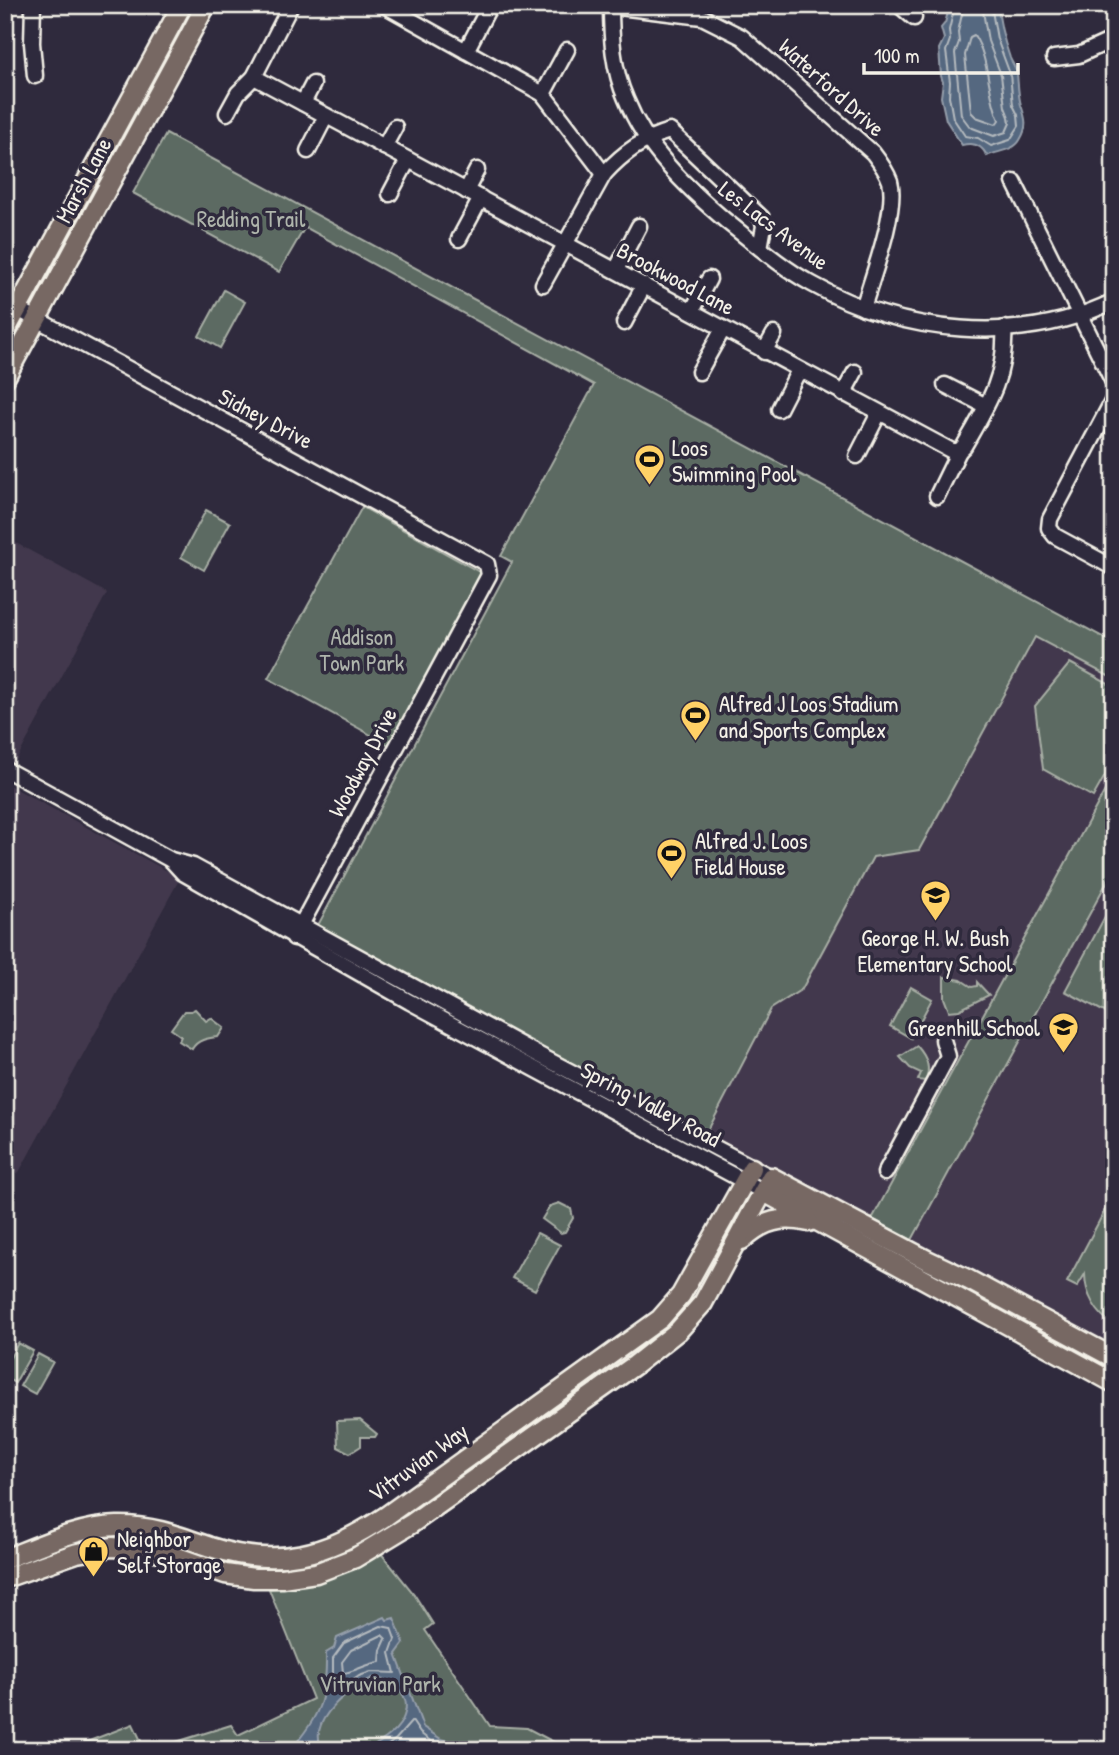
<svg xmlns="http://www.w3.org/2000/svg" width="1119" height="1755" font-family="'Patrick Hand',sans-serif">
<rect width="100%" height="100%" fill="#2f2a3d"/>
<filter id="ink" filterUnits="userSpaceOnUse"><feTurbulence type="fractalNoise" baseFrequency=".0143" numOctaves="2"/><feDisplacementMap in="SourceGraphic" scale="14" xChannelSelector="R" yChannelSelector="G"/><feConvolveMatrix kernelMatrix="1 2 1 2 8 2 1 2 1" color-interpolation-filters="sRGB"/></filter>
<g filter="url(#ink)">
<g fill="#43394d">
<path d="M 5,537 L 107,593 L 14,764 L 5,759 Z"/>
<path d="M 1035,637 L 1114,679 L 1114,774 L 872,1219 L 792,1177 L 729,1153 L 704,1138 L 771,1009 L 802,989 L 873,857 L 919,850 Z"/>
<path d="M 5,783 L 180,878 L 18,1174 L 5,1167 Z"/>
<path d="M 1114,869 L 1114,1349 L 912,1240 Z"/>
</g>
<g fill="#5b6b62" stroke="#a8aea5" stroke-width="2">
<path d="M 166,134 L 1114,643 L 1114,679 L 1035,637 L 919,850 L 873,857 L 802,989 L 771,1009 L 704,1138 L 317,927 L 512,562 L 501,556 L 594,385 L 305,227 L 279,272 L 133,193 Z"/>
<path d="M 224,290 L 245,302 L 220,348 L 199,336 Z"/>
<path d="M 362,507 L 481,573 L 389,745 L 268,678 Z"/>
<path d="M 206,510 L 230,523 L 204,570 L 181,557 Z"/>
<path d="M 1070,663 L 1114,687 L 1114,760 L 1093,797 L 1043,769 L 1035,706 Z"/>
<path d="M 1114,774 L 1114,869 L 912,1240 L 872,1219 Z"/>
<path d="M 1109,909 L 1114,911 L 1114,1017 L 1065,991 Z"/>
<path d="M 944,977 L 961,980 L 972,987 L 977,986 L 977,982 L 989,995 L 959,1010 L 949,1011 L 944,998 Z"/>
<path d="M 911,987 L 932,999 L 911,1038 L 890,1026 Z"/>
<path d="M 195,1009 L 206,1021 L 211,1018 L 224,1028 L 218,1037 C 207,1038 197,1040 192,1049 L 179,1041 L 181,1036 L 171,1029 L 184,1011 L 191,1011 Z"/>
<path d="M 917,1046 C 926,1056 932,1068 925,1081 L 918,1080 L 921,1073 L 910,1068 L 900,1057 Z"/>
<path d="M 1114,1193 L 1114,1325 C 1096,1314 1085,1294 1085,1274 L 1077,1287 L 1067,1282 Z"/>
<path d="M 559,1203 L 571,1209 L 573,1218 L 565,1232 L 561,1233 L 542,1219 L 550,1206 Z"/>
<path d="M 537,1233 L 560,1245 L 535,1290 L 512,1278 Z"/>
<path d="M 18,1343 L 33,1351 L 15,1383 L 5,1378 L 5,1367 Z"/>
<path d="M 38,1354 L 53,1362 L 35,1394 L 20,1386 Z"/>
<path d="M 360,1420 L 377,1434 L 375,1437 L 361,1437 L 361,1446 L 350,1453 L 338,1447 L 337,1421 Z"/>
<path d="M 380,1552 L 414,1594 L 433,1624 L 425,1630 L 490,1726 L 527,1728 L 569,1750 L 66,1750 L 133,1724 L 142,1743 L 163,1746 L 231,1725 L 238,1735 L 313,1699 L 269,1589 C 308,1588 344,1567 380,1552 Z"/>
</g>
<g fill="#556780" stroke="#959eaa" stroke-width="2">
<path d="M 950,5 L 998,5 C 999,23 1004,41 1010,58 C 1012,63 1016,68 1017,73 C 1018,83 1018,95 1021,105 C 1026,119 1028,127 1020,140 C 1014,151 997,151 987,156 C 982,145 974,142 962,145 L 946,120 L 941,97 L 943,82 L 941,76 L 939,49 L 944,39 L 941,28 L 945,23 Z"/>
<path d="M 385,1617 L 387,1620 L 394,1618 L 404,1643 L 396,1654 L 423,1727 L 441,1739 L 489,1750 L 366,1750 C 380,1743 399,1732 404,1716 C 412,1694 392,1679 373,1678 C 350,1687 305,1722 323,1750 L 290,1750 C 320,1717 327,1696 326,1653 L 334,1648 L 337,1638 Z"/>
</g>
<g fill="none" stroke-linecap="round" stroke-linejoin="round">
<g stroke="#b4babe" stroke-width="2">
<path d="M 955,5 L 949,30 L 950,40 L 946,51 L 950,82 L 949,96 L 953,118 L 965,136 L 978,138 L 991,146 L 1010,140 L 1019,126 L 1018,115 L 1013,105 L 1010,74 L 997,39 L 991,5"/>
<path d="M 964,5 L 958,32 L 959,42 L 955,53 L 961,115 L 970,127 L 994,136 L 1006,132 L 1010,123 L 1009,117 L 1005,107 L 1001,75 L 988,41 L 982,5"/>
<path d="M 974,35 C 990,59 987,94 999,120 L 996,124 L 976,117 L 971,112 L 965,55 L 970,37 Z"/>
<path d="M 381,1626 L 391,1628 L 395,1639 L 390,1653 L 395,1673 L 371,1672 L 359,1676 L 337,1692 L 333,1691 L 333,1658 L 344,1643 Z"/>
<path d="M 382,1635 L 386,1639 L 381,1650 L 380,1662 C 369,1663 351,1673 343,1673 L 342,1662 L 351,1650 Z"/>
<path d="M 382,1750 L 396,1739 L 412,1721 L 420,1733 L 437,1746 L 452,1750"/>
</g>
<defs>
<g id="minor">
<path d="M 33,5 L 32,43 L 35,76"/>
<path d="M 384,5 L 543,94 L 604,174"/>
<path d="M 611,5 C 611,37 613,70 626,99 C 646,149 686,187 726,221 C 754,243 781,267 812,284 C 901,334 1020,347 1114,301"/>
<path d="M 899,5 L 914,18"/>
<path d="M 611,6 L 702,17 L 742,37 L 873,153 C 880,162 886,170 890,181 C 898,209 872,278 863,308"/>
<path d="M 466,51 L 489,7"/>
<path d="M 1054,58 L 1079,55 L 1114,39"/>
<path d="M 254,77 L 952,451 L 959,451 L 964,446 C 987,406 1007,376 1004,328"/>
<path d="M 543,94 L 567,50"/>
<path d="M 303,103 L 313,84"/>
<path d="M 227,113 L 238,93 L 254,77 L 291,5"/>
<path d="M 384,147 L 395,127"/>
<path d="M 308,151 L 326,116"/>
<path d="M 1014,182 L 1114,384"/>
<path d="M 466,191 L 477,170"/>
<path d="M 390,194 L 408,160"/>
<path d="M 459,239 L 481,198"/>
<path d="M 616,270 L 639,226"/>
<path d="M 543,284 L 604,174 C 622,154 644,138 670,131 L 762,218 L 764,226 L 760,248"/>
<path d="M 18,309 L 487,564 L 489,575 L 294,938"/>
<path d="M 692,311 L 709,279"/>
<path d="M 624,323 L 644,285"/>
<path d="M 764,352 L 774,334"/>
<path d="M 699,372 L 723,329"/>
<path d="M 945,385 L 986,406"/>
<path d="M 843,394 L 855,372"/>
<path d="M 1114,398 L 1050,519 L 1049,528 L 1055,536 L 1114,568"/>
<path d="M 779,409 L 799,370"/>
<path d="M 857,456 L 879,413"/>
<path d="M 937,496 L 959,451"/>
<path d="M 5,769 L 171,860 L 193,866 L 539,1055 L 771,1177"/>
<path d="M 172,861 L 183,873 L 410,1002 L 764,1192"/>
<path d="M 885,1173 L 948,1056 L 943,1040"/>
</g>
<g id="major">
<path d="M 5,332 L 182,5"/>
<path d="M 5,378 L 206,5"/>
<path d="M 764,1192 L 1114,1383"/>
<path d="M 742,1240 C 763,1220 782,1216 809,1222"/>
<path d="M 5,1559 C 41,1545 78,1527 117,1526 C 151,1525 179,1536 210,1547 C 278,1569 328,1555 386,1516 L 660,1319 L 681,1295 L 752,1168"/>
<path d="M 5,1578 L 77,1553 L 112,1547 L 151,1550 L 172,1555 L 225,1574 L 254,1578 L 282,1578 L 316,1573 L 355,1558 L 411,1524 L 635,1365 L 678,1331 L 703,1303 L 771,1177 L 927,1260 L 969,1280 L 1114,1358"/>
</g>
</defs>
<use href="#minor" stroke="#f4f1e8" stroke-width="19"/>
<use href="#major" stroke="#f4f1e8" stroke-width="23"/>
<use href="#minor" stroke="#2f2a3d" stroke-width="14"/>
<use href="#major" stroke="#776864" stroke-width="18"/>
</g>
</g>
<defs>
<symbol id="stadium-pin" viewBox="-11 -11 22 30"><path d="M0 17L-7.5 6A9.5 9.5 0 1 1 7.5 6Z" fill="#ffd166" stroke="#2f2a3d"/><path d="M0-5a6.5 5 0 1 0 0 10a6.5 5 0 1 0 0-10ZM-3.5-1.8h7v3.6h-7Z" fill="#111"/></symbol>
<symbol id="school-pin" viewBox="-11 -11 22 30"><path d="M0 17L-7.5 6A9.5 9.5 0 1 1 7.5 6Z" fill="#ffd166" stroke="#2f2a3d"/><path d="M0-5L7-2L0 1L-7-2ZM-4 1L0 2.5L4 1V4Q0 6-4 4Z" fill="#111"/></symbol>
<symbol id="shop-pin" viewBox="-11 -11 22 30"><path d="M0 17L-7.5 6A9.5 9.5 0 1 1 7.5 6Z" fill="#ffd166" stroke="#2f2a3d"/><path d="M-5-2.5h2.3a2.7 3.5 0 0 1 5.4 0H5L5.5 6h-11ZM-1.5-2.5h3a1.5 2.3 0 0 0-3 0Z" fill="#111"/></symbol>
</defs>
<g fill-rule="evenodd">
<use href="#stadium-pin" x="632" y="442" width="35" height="47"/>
<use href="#stadium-pin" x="678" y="698" width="35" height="47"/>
<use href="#stadium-pin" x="654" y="836" width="35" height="47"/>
<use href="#school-pin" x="918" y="878" width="35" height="47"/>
<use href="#school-pin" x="1046" y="1010" width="35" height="47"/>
<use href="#shop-pin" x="76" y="1534" width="35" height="47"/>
</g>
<g text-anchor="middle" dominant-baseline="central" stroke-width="7" stroke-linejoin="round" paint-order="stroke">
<g font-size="23" fill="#f4f1e8" stroke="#2f2a3d">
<text transform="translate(832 87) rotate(42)">Waterford Drive</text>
<text transform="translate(83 180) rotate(-62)">Marsh Lane</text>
<text transform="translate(774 225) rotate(37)">Les Lacs Avenue</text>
<text transform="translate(676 278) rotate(28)">Brookwood Lane</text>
<text transform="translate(266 418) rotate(28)">Sidney Drive</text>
<text transform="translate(362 762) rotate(-62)">Woodway Drive</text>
<text transform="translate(651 1104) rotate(28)">Spring Valley Road</text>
<text transform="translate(418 1462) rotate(-36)">Vitruvian Way</text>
</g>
<g font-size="23" fill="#afb5ac" stroke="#2f2a3d">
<text x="251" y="218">Redding Trail</text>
<text x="362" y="636">Addison<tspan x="362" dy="26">Town Park</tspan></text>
<text x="380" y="1683">Vitruvian Park</text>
</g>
<g font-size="23" fill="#f4f1e8" stroke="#2f2a3d" text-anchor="start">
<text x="672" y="447">Loos<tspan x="672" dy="26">Swimming Pool</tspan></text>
<text x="719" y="703">Alfred J Loos Stadium<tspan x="719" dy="26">and Sports Complex</tspan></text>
<text x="695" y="840">Alfred J. Loos<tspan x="695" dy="26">Field House</tspan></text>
<text x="935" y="937" text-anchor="middle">George H. W. Bush<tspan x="935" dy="26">Elementary School</tspan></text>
<text x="1040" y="1027" text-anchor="end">Greenhill School</text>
<text x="117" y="1538">Neighbor<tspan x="117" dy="26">Self Storage</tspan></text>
</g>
</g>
<rect width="1119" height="1755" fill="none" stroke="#2f2a3d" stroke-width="28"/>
<rect x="14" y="14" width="1091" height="1727" fill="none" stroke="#f4f1e8" stroke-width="2.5" filter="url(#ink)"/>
<path d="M864 63v10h154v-10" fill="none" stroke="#f4f1e8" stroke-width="3.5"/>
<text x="874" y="63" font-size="21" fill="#f4f1e8" stroke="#2f2a3d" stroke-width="5" paint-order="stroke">100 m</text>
</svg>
